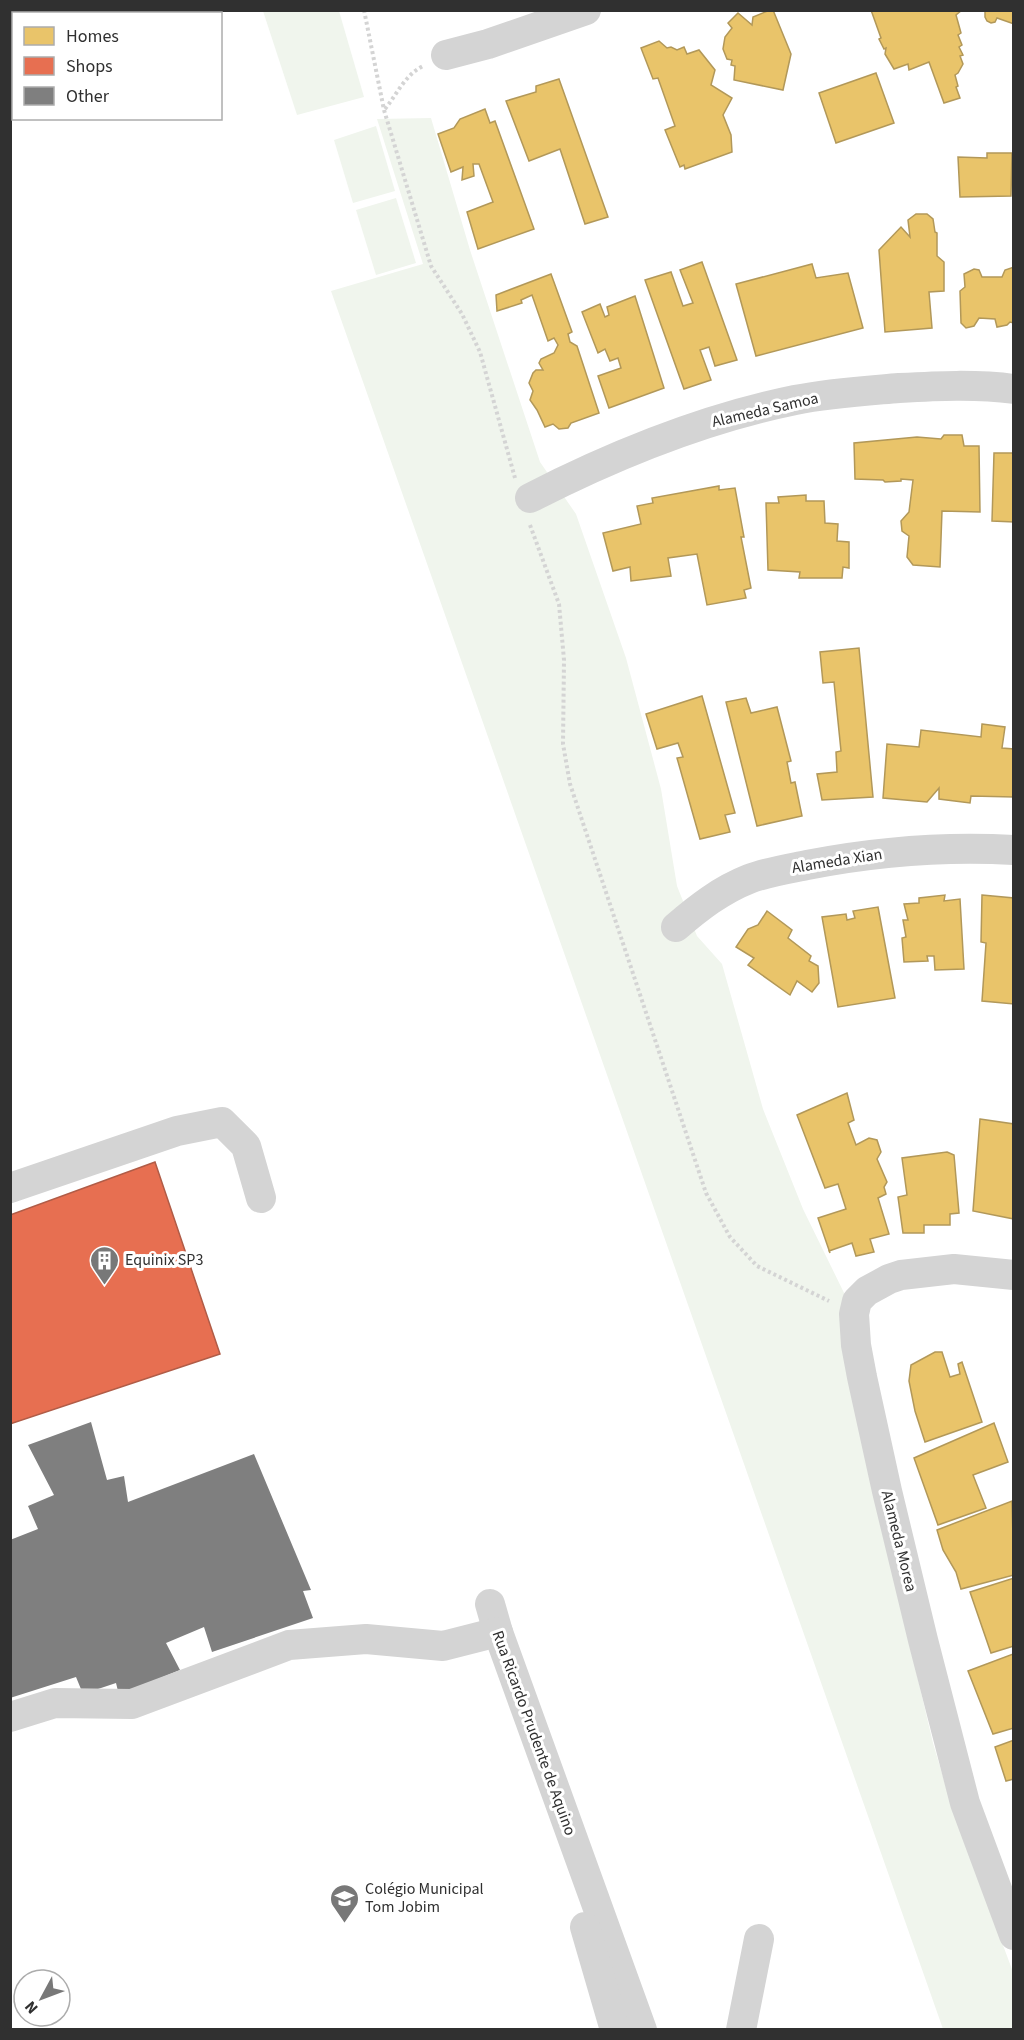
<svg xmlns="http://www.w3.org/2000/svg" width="1024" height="2040" font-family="'Source Sans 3',sans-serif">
<rect width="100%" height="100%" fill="#fff"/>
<g fill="#f0f5ed">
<path d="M 263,11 L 339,11 L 364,97 L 297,115 Z"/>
<path d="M 431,118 L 470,250 L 540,462 L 576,514 L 626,658 L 661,789 L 677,886 L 697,936 L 722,964 L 763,1109 L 803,1209 L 847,1299 L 861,1438 L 933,1743 L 954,1814 L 1013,1972 L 1013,2029 L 943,2029 L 331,291 L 423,264 L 377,119 Z"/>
<path d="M 376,126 L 395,191 L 353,203 L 334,140 Z"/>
<path d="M 396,198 L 416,263 L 376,275 L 356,210 Z"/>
</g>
<g fill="#e9c46a" stroke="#b29859" stroke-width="1.5">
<path d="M 770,10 L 773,10 L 791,54 L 783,90 L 734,80 L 735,66 L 731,65 L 732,60 L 727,59 L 723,49 L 725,37 L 732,28 L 728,23 L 738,13 L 752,25 L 753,17 Z"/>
<path d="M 871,10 L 962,10 L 956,15 L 961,33 L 958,35 L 962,45 L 959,47 L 963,55 L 960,56 L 963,64 L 958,73 L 955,75 L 958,86 L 956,87 L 960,98 L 944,103 L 929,62 L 909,70 L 908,64 L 894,69 L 885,54 L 886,48 L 884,49 L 879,39 L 881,38 Z"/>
<path d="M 985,10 L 1014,10 L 1014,24 L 997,18 L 995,22 L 991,23 L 987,21 L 985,17 Z"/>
<path d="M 659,41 L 667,48 L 671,47 L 677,50 L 684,47 L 687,54 L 699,50 L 715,70 L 711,85 L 732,98 L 723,115 L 731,135 L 732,152 L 685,169 L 684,165 L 680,167 L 665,130 L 675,126 L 658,78 L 653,79 L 641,48 Z"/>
<path d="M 876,73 L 894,123 L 836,143 L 819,93 Z"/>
<path d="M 559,79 L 608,217 L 585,224 L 560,149 L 529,161 L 506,101 L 536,92 L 536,86 Z"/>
<path d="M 485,109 L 490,123 L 495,121 L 534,229 L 478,249 L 467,212 L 493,202 L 479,164 L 473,164 L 474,176 L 462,180 L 463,167 L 451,172 L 438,134 L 454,128 L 460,119 Z"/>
<path d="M 987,153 L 1012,153 L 1011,196 L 960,197 L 958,157 L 987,158 Z"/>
<path d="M 916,214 L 927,214 L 933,219 L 935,232 L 937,233 L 937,256 L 944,262 L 944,291 L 929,292 L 932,328 L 885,332 L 879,250 L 901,227 L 910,237 L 908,220 Z"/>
<path d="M 702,262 L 737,360 L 715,366 L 709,347 L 700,350 L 711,380 L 684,389 L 645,280 L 671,272 L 683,306 L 693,303 L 680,270 Z"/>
<path d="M 812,264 L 816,278 L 848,273 L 863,328 L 756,356 L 736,284 Z"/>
<path d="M 1014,267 L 1014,323 L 1010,322 L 1007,325 L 997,327 L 995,319 L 979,318 L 974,326 L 966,328 L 961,323 L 960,291 L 965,287 L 964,274 L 974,269 L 979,270 L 982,277 L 1002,277 L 1005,270 Z"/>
<path d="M 551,274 L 572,332 L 568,334 L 570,342 L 577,346 L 599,413 L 571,423 L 568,428 L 559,429 L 553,424 L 545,427 L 537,410 L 530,400 L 533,391 L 529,383 L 533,373 L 536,370 L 543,370 L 539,363 L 541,359 L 554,353 L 558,345 L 554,338 L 548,341 L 532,295 L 521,300 L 522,303 L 497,311 L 496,295 Z"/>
<path d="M 635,296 L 664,388 L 609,408 L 598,376 L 621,368 L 618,358 L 610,361 L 605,349 L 598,353 L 582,312 L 600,304 L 605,317 L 609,315 L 607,307 Z"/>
<path d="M 944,435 L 962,435 L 964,446 L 979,446 L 980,512 L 942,511 L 940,567 L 913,565 L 907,557 L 909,536 L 902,531 L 901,521 L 909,512 L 913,480 L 901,479 L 901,481 L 885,482 L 883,480 L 855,479 L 854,443 L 917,437 L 941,439 Z"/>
<path d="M 994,453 L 1014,453 L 1014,522 L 992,521 Z"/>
<path d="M 719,486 L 719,490 L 735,488 L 744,537 L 741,537 L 751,588 L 744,590 L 746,598 L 707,605 L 697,554 L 668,558 L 671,576 L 631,581 L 630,567 L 613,571 L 603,533 L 641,524 L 637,506 L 653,503 L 652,498 Z"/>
<path d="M 806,495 L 806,501 L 824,501 L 825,523 L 838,524 L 837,541 L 849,542 L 849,568 L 843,567 L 842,578 L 799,578 L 800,572 L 768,570 L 766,503 L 779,503 L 778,497 Z"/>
<path d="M 859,648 L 873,797 L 822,800 L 817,774 L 837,772 L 836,752 L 841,751 L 834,682 L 823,683 L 820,652 Z"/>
<path d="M 702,696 L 735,813 L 725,815 L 730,832 L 700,839 L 677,758 L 683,757 L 678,743 L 657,749 L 646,714 Z"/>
<path d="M 746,698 L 751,713 L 777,707 L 791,761 L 787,762 L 791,783 L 795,782 L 802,816 L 757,826 L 726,702 Z"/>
<path d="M 982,724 L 1005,727 L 1002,748 L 1014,749 L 1014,797 L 971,796 L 970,803 L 939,799 L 939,788 L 927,802 L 883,798 L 887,744 L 919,747 L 921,730 L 981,737 Z"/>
<path d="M 945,895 L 944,901 L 960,899 L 964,969 L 935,970 L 934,956 L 927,956 L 928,961 L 904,962 L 902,938 L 906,937 L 903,920 L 908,920 L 904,904 L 919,903 L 919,898 Z"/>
<path d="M 982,895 L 1014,898 L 1014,1004 L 982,1001 L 986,943 L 981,942 Z"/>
<path d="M 878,907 L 895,998 L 838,1007 L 822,917 L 846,914 L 847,920 L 855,918 L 853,911 Z"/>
<path d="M 767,911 L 792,930 L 788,938 L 811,956 L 809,961 L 818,966 L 819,983 L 812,992 L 797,981 L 790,995 L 748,965 L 754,958 L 736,947 L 748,929 L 758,925 Z"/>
<path d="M 847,1093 L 854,1120 L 848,1123 L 856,1145 L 869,1138 L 877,1140 L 881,1152 L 877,1159 L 887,1182 L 884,1187 L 886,1194 L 878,1198 L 889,1234 L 870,1239 L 874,1252 L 856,1256 L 852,1243 L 829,1251 L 830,1253 L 818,1218 L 846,1209 L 838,1184 L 825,1188 L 797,1115 Z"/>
<path d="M 980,1119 L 1014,1124 L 1014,1219 L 973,1211 Z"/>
<path d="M 947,1152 L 954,1155 L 959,1213 L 950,1214 L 950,1225 L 924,1225 L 924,1233 L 903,1233 L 898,1197 L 907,1195 L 902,1158 Z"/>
<path d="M 935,1352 L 942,1352 L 950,1377 L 960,1374 L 958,1364 L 962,1362 L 982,1422 L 925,1442 L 915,1411 L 909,1381 L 911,1365 Z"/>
<path d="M 994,1423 L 1008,1462 L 973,1475 L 986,1508 L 938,1525 L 914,1458 Z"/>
<path d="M 1012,1501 L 1014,1575 L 961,1589 L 956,1572 L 943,1550 L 937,1530 Z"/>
<path d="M 1014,1578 L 1014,1646 L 991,1653 L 970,1592 Z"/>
<path d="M 1013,1654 L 1014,1728 L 993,1734 L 968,1671 Z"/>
<path d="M 1014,1740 L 1014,1779 L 1006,1781 L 995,1747 Z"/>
</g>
<path fill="#e76f51" stroke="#b05c47" stroke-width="1.5" d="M 155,1162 L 220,1354 L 10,1424 L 10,1215 Z"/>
<path fill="#7f7f7f" d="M 91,1422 L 107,1480 L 124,1476 L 128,1502 L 254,1454 L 311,1590 L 303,1591 L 313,1618 L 212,1652 L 204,1627 L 166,1643 L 180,1670 L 119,1695 L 116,1683 L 83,1694 L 76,1677 L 10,1698 L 10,1540 L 38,1529 L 28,1506 L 54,1495 L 28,1445 Z"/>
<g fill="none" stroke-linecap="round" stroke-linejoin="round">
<g stroke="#d4d4d4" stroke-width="4" stroke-dasharray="3 3" stroke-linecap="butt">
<path d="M 364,10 L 384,110 L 431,266 L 462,314 L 480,352 L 515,478"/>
<path d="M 385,109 C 397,94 405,75 423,66"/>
<path d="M 530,525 L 559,604 L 564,660 L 563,744 L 570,784 L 706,1193 L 730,1237 L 757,1266 L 829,1301"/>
</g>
<g stroke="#d4d4d4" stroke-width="30">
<path d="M 446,55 L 488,44 L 586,10"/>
<path d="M 530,498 C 614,455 702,419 795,400 C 830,393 864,391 899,388 C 937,386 976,384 1014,389"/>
<path d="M 676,927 C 698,908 721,890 749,879 C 767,872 787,869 807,865 C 874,852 945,846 1014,850"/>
<path d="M 10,1188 L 177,1131 L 222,1122 L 246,1146 L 261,1198"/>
<path d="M 1014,1275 L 954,1269 L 901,1275 L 889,1279 L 867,1291 L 857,1301 L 854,1314 L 856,1345 L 862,1377 L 887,1491 L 923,1640 L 965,1803 L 1014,1935"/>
<path d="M 490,1604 L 498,1632 L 642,2030"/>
<path d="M 10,1717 L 55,1703 L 132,1704 L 289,1645 L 366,1639 L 443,1646 L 498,1632"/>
<path d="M 585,1927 L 615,2030"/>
<path d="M 741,2030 L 759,1939"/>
</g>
</g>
<defs>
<symbol id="building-pin" viewBox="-11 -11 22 30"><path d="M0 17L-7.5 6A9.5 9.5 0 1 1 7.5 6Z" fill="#787878" stroke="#fff"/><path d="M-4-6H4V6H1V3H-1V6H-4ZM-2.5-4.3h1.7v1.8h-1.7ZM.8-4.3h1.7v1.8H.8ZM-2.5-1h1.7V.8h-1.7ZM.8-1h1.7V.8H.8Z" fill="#fff"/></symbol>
<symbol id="school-pin" viewBox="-11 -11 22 30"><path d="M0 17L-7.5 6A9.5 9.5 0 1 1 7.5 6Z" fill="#787878" stroke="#fff"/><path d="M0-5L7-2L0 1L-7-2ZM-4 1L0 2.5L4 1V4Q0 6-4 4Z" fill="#fff"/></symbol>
</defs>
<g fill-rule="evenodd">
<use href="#building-pin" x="88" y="1244" width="33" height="45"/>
<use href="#school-pin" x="328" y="1882" width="33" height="45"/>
</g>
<g text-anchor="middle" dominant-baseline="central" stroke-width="6" stroke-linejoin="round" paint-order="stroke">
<g font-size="16" fill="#303030" stroke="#fff">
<text transform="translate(765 410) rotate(-13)">Alameda Samoa</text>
<text transform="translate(837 861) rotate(-9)">Alameda Xian</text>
<text transform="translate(899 1541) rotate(76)">Alameda Morea</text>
<text transform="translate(534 1733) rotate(70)">Rua Ricardo Prudente de Aquino</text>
</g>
<g font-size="16" fill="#303030" stroke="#fff" text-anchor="start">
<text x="125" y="1260">Equinix SP3</text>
<text x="365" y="1889">Colégio Municipal<tspan x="365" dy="18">Tom Jobim</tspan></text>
</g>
</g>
<rect width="1024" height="2040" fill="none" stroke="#303030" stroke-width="24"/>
<rect x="12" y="12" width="210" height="108" fill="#ffffff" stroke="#acacac" stroke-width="1.5"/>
<rect x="24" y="27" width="30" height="18" fill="#e9c46a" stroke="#acacac" stroke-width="1.5"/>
<text x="66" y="42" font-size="18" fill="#303030">Homes</text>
<rect x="24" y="57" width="30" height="18" fill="#e76f51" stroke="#acacac" stroke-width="1.5"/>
<text x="66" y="72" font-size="18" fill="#303030">Shops</text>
<rect x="24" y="87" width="30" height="18" fill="#7f7f7f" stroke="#acacac" stroke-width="1.5"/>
<text x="66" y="102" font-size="18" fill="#303030">Other</text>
<g transform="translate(42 1998) rotate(229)"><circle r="28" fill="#ffffff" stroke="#acacac" stroke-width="1.5"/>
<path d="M0-4.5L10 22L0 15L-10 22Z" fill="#787878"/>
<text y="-9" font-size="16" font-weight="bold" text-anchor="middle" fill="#303030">N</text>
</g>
</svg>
